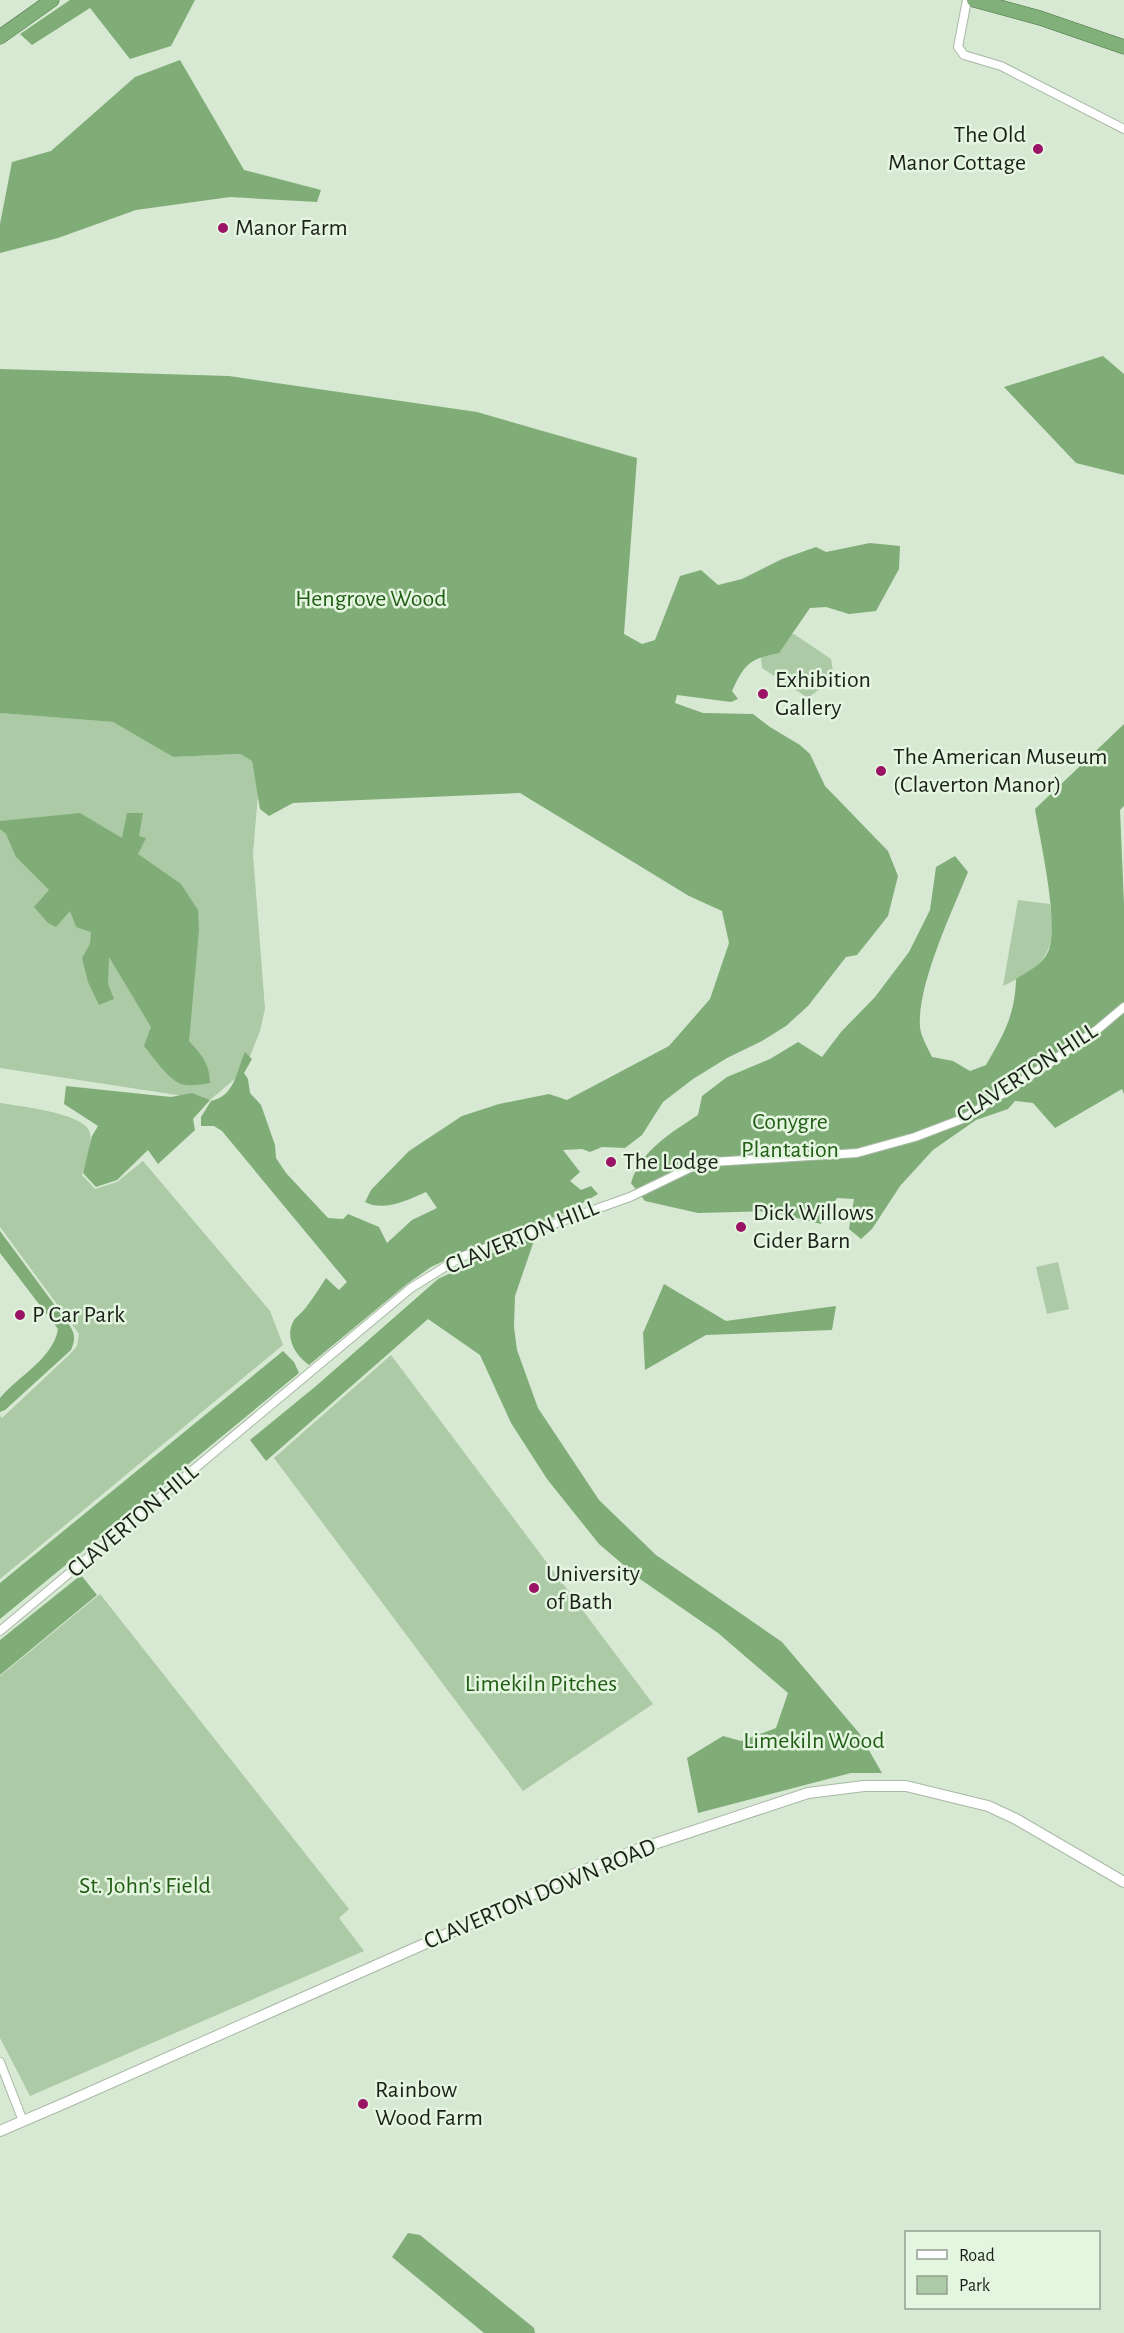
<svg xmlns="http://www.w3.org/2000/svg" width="1124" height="2333" font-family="'Alegreya Sans',sans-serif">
<rect width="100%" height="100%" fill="#d7e8d3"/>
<g fill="#abcaa5">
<path d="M 794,634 L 831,659 L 834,678 L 808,698 L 762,668 L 761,657 L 774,636 Z"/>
<path d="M 0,713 L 113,722 L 173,757 L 240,754 L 252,761 L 258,794 L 253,854 L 265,1009 L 260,1031 L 244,1071 L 210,1100 L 0,1068 Z"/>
<path d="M 1018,900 L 1050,904 C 1057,951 1046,966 1003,986 Z"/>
<path d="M 0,1103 C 18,1106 86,1113 90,1133 C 93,1145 85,1163 82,1175 L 95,1189 L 117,1182 L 143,1161 L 270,1311 L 283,1345 L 0,1579 L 0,1416 L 2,1418 L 69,1355 L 77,1346 L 79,1334 L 0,1227 Z"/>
<path d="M 1058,1262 L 1069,1309 L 1047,1314 L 1036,1267 Z"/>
<path d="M 391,1355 L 653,1704 L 523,1791 L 274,1458 Z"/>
<path d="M 100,1594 L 349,1909 L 339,1918 L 364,1951 L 30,2096 L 0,2038 L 0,1676 Z"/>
</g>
<g fill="#80ad77">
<path d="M 70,0 L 195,0 L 171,46 L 130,59 L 90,8 L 32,45 L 20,34 Z"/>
<path d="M 180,60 L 244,170 L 321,190 L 317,202 L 230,197 L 136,210 L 58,238 L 0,253 L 0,224 L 12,162 L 51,151 L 135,77 Z"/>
<path d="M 1103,356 L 1124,374 L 1124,475 L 1076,463 L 1004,387 Z"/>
<path d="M 0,369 L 229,376 L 477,412 L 637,458 L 624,634 L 642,644 L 655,640 L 680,576 L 701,570 L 718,585 L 742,579 L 782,559 L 816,547 L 826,552 L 870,543 L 900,546 L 899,569 L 876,611 L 849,614 L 826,607 L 810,608 L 779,653 C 749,659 745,664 732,691 L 738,699 L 731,702 L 677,695 L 675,703 L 703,713 L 753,714 L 770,727 L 800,745 L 810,754 L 825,786 L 888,851 L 898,876 L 888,916 L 857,955 L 846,957 L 808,1006 L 786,1026 L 762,1041 L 727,1058 L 693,1079 L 663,1102 L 642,1135 L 625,1148 L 602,1147 L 590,1152 L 582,1149 L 563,1150 L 580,1172 L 570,1181 L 581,1190 L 591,1186 L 598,1194 L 567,1212 L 461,1253 L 431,1267 L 407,1284 L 309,1365 C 295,1355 284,1337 294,1320 C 298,1315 304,1311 307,1306 C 314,1297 320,1287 326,1278 L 339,1290 L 347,1282 L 222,1131 L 214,1126 L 201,1126 L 201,1117 L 211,1101 C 235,1096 236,1072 245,1052 L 252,1059 L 244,1073 L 248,1079 L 250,1093 L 261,1105 L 275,1145 L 276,1158 L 286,1173 L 328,1218 L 343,1219 L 348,1214 L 379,1227 L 387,1243 L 412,1220 L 437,1208 L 426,1192 C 408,1200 384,1212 365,1202 L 371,1190 L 409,1151 L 462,1116 L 499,1104 L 549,1094 L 567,1100 L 669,1046 L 710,999 L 729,943 L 722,911 L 689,896 L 520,793 L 293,803 L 269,816 L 260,809 L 252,761 L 240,754 L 173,757 L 113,722 L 0,713 Z"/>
<path d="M 1124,724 L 1124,806 L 1120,810 L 1124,904 L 1124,1094 L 1122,1089 L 1055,1128 L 1033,1103 L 1015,1101 L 1008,1109 L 976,1120 L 933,1150 L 900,1186 L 872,1229 L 861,1239 L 849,1229 L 854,1199 L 837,1198 L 821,1224 L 769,1211 L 698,1213 L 645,1201 L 631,1183 C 641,1150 671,1133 698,1115 L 702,1096 L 727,1077 L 770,1059 L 798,1042 L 822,1057 L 841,1032 L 875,997 L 909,952 L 930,910 L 936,867 L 955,856 L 968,872 C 952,912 917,985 920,1027 C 921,1037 928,1048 932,1057 L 953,1061 L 970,1071 L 986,1065 C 1004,1034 1015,1015 1016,979 C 1027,972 1043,964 1048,952 C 1060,926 1040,840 1035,809 Z"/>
<path d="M 80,813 L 122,838 L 127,813 L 143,813 L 139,836 L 146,838 L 138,854 L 181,884 L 198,910 L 199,930 L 189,1041 C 201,1054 210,1064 210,1083 C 202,1084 190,1087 181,1084 C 167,1078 154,1058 144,1046 L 151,1027 L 109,957 L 108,984 L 114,999 L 99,1005 L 88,982 L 82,958 L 90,944 L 91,932 L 76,927 L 70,911 L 56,927 L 48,923 L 34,907 L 49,890 L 16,857 L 6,834 L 0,829 L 0,821 Z"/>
<path d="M 66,1086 L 171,1097 L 192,1093 L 210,1100 L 193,1119 L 195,1130 L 158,1164 L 148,1150 L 117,1180 L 96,1187 L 83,1173 L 92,1136 L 98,1126 L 64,1104 Z"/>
<path d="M 0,1231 L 65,1319 C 74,1331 77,1336 71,1350 L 5,1410 L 0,1412 L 0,1398 C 18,1376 53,1359 58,1329 L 0,1253 Z"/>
<path d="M 537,1232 L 515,1296 L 514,1327 L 517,1350 L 538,1408 L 599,1500 L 656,1555 L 782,1642 L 859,1733 L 882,1773 L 851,1773 L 698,1813 L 687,1758 L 723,1736 L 741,1741 L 776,1728 L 788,1693 L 718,1633 L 640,1579 L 599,1544 L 547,1479 L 511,1423 L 480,1355 L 428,1319 L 266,1461 L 250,1440 L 316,1386 L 438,1279 Z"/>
<path d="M 664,1284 L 726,1321 L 836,1306 L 832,1330 L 706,1335 L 645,1370 L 643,1333 Z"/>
<path d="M 283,1351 L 294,1362 L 299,1373 L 0,1619 L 0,1583 Z"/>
<path d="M 81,1575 L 97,1595 L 0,1675 L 0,1640 Z"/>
<path d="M 408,2233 L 420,2235 L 534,2328 L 535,2333 L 484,2333 L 392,2257 Z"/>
</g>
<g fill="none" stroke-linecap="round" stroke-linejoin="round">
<defs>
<g id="minor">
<path d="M 967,0 L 958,47 L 964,55 L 1001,66 L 1124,129"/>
<path d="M 0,1631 L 411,1288 L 461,1257 L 630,1197 L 690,1168 L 712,1162 L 857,1153 L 915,1137 L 965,1118 L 1048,1064 L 1098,1029 L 1124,1007"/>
<path d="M 0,2062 L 23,2121"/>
</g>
<path id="tertiary" d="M 0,2131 L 72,2100 L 501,1910 L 572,1875 L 636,1850 L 808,1793 L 864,1786 L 906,1786 L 988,1806 L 1016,1819 L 1124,1882"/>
<g id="trunk">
<path d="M 974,0 L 1040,18 L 1124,47"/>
<path d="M 0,37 L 52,0"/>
</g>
</defs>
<use href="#minor" stroke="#a8b9a5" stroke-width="10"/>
<use href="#tertiary" stroke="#a8b9a5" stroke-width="12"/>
<use href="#trunk" stroke="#4a7243" stroke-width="15"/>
<use href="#minor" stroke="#fff" stroke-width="8"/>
<use href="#tertiary" stroke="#fff" stroke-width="10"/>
<use href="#trunk" stroke="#82b07a" stroke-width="14"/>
</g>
<g fill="#9b1365" stroke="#e4f5e0" stroke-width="2">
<circle cx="1038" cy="149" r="6"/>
<circle cx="223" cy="228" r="6"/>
<circle cx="763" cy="694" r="6"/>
<circle cx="881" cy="771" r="6"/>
<circle cx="611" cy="1162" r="6"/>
<circle cx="741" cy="1227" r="6"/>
<circle cx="20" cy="1315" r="6"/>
<circle cx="534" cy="1588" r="6"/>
<circle cx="363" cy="2104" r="6"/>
</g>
<g text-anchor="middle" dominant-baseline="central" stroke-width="5" stroke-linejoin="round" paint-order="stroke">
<g font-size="24" fill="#1b2119" stroke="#e4f5e0" text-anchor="start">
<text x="1026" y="135" text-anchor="end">The Old<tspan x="1026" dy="28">Manor Cottage</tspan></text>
<text x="235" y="228">Manor Farm</text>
<text x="775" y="680">Exhibition<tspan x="775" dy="28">Gallery</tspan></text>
<text x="893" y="757">The American Museum<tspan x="893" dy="28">(Claverton Manor)</tspan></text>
<text x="623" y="1162">The Lodge</text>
<text x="753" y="1213">Dick Willows<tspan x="753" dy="28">Cider Barn</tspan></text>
<text x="32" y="1315">P Car Park</text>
<text x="546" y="1574">University<tspan x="546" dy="28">of Bath</tspan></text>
<text x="375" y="2090">Rainbow<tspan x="375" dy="28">Wood Farm</tspan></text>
</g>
<g font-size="24" fill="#225d16" stroke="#e4f5e0">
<text x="371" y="599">Hengrove Wood</text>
<text x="790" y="1122">Conygre<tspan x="790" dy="28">Plantation</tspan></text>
<text x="541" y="1684">Limekiln Pitches</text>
<text x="814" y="1741">Limekiln Wood</text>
<text x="145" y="1886">St. John's Field</text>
</g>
<g font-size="24" fill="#1b2119" stroke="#e4f5e0">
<text transform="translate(1027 1073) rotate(-33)">CLAVERTON HILL</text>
<text transform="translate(522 1237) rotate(-22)">CLAVERTON HILL</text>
<text transform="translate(133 1521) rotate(-40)">CLAVERTON HILL</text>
<text transform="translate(540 1894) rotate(-23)">CLAVERTON DOWN ROAD</text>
</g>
</g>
<rect x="905" y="2231" width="195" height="78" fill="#e4f5e0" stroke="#94a090" stroke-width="1.5"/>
<rect x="917" y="2250" width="30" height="9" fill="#ffffff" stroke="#94a090" stroke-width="1.5"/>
<text x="959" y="2261" font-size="18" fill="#1b2119">Road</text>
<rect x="917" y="2276" width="30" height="18" fill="#abcaa5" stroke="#94a090" stroke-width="1.5"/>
<text x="959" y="2291" font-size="18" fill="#1b2119">Park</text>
</svg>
